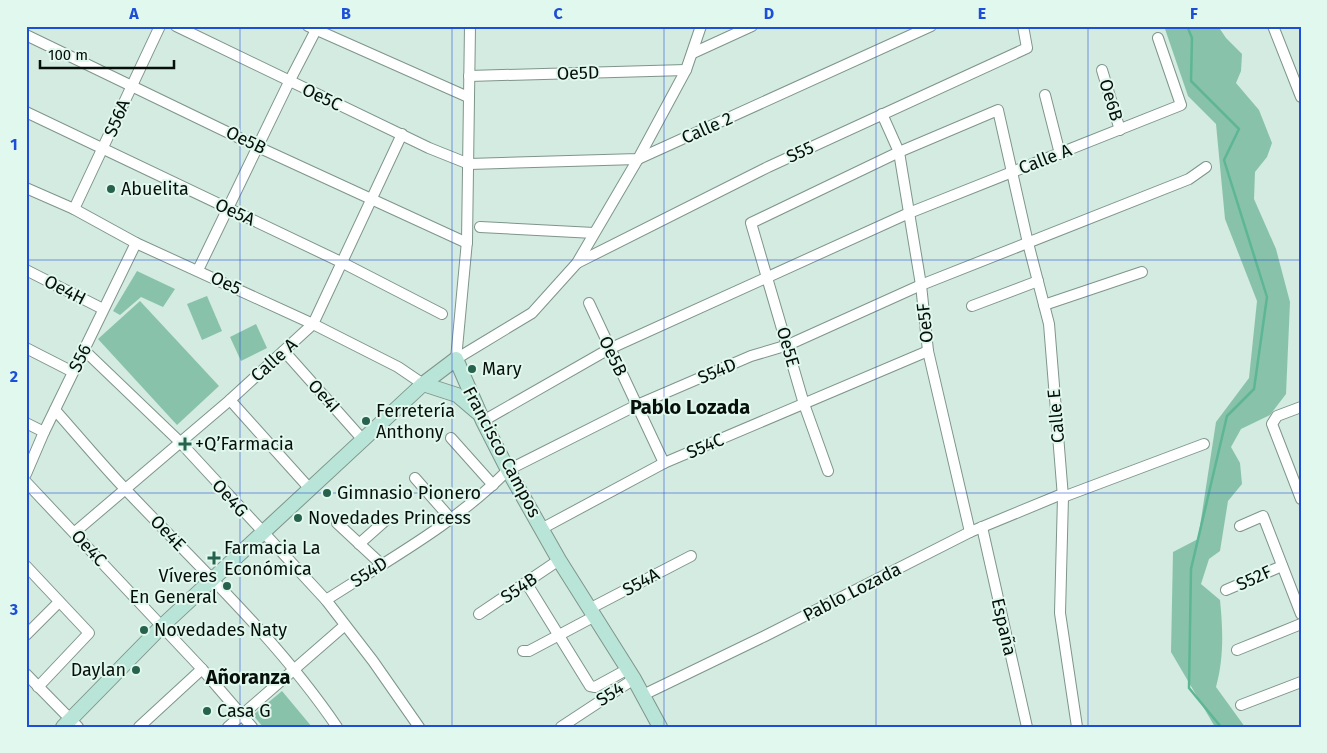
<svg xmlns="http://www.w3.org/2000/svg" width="1327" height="753" font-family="'Fira Sans',sans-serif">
<rect width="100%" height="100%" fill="#d3ebe0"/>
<g fill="#89c2ab">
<path d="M 1164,26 L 1218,26 L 1226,38 L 1242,54 L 1241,71 L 1236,83 L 1259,110 L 1272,143 L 1267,157 L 1255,172 L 1254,199 L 1276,249 L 1290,302 L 1286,394 L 1270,415 L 1241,429 L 1231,447 L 1240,463 L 1242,484 L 1228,501 L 1220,551 L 1209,559 L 1201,584 L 1220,600 C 1223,630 1224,658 1216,687 L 1245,727 L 1215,727 L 1171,652 L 1173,552 L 1198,539 L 1216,422 L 1249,378 L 1257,301 L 1225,219 L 1216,124 L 1188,96 Z"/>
<path d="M 137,271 L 175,289 L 163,307 L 141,297 L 120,315 L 113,311 Z"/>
<path d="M 207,296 L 222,331 L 202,340 L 187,304 Z"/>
<path d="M 140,301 L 219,386 L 177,425 L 98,339 Z"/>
<path d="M 256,324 L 267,348 L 241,361 L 230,337 Z"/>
<path d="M 282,691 L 312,727 L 263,727 L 253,715 Z"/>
</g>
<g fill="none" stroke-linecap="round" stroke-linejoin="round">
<path stroke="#5db695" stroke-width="2.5" d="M 1187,26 L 1192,38 L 1191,81 L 1239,129 L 1224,160 L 1267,297 L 1254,389 L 1227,416 L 1191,569 L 1189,688 L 1221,727"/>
<defs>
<g id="street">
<path d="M 176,26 L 429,148 L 469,164 L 638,159 L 931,26"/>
<path d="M 308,26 L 468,97"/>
<path d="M 1273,26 L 1301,97"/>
<path d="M 26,35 L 258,147 L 467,243"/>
<path d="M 693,53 L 752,26"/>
<path d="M 1102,70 L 1120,130"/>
<path d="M 469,76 L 686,70"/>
<path d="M 1045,95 L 1060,154"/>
<path d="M 26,112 L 343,263 L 442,314"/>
<path d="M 882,114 L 899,152 L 921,285 L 928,351 L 970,532"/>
<path d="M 26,188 L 74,209 L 136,243 L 313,324 L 398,367 L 423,384"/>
<path d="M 74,209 L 160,26"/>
<path d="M 480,227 L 594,233"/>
<path d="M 577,263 L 768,167 L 1027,48 L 1023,26"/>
<path d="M 26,270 L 103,309"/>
<path d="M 198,270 L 289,82 L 318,26"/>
<path d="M 589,303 L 664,463"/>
<path d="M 1044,305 L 1142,272"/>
<path d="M 972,306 L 1038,281"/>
<path d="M 26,348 L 73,372"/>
<path d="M 84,350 L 180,442 L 326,600 L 373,661 L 419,727"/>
<path d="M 284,351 L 364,441"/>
<path d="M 456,359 L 532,313 L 577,263 L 638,159 L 686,70 L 701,26"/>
<path d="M 456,359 L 467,241 L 470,26"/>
<path d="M 230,400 L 310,489"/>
<path d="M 1301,407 L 1277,416 L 1272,424 L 1301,499"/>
<path d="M 55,410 C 79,437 103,466 128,492 C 200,568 278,640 337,727"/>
<path d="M 483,421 L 609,349 L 909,213 L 1181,105 L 1158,38"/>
<path d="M 26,423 L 44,432"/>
<path d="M 451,438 L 493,485"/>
<path d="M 828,471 L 804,404 L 751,223 L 899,152 L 998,110 L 1028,243 L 1049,324 L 1063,497 L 1060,613 L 1077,727"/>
<path d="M 26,474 L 44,432 L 136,243"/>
<path d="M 415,478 L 451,519"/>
<path d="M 26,482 L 202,669 L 252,727"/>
<path d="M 1063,497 L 1204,444"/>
<path d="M 337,523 L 381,564"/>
<path d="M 1240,526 L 1263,516 L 1301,614"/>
<path d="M 982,527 L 1027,727"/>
<path d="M 543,528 L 664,463 L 928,351"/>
<path d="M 75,532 L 230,400 L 313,324 L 402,134"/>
<path d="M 359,544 L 386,520"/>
<path d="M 26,566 L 89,633 L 38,687"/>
<path d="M 527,584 L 590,686 L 595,687 L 628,669"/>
<path d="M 1226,590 L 1282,566"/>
<path d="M 326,600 C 388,560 456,523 508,470 L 637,405 L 751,356 L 788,345 L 921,285 L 1189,179 L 1206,167"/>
<path d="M 591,608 L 691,556"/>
<path d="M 479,614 L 559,560"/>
<path d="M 26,635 L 59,602"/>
<path d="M 1237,650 L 1301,624"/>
<path d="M 523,651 L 529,651 L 595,616"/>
<path d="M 26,674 L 78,727"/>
<path d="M 643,695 L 765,636 L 970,532 L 1062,494"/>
<path d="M 1241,705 L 1301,682"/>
<path d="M 139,727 L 202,669"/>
<path d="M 228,727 L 344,626"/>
<path d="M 561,727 L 634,679"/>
</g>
<g id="secondary">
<path d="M 423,384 L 457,395 L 477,412"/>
<path d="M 63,727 L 161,627 L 423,384 L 456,359 L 483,421 L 508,470 L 559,560 L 634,679 L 660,727"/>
</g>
</defs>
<use href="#street" stroke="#7f958b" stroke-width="12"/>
<use href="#secondary" stroke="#7f958b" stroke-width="16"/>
<use href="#street" stroke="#fff" stroke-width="10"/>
<use href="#secondary" stroke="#b9e4d8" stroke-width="14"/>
</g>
<path fill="none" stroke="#1d4ed8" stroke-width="1" stroke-opacity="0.55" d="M 240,26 L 240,727M 452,26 L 452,727M 664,26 L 664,727M 876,26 L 876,727M 1088,26 L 1088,727M 26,260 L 1301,260M 26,493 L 1301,493"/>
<g fill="#26624d" stroke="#e0f8ed" stroke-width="2">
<circle cx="111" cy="189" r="5"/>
<circle cx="472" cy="369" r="5"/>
<circle cx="366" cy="421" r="5"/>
<path d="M182.5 436.5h5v5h5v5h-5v5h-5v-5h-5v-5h5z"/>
<circle cx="327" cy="493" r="5"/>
<circle cx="298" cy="518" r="5"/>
<path d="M211.5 550.5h5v5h5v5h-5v5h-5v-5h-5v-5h5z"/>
<circle cx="227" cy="586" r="5"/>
<circle cx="144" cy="630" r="5"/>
<circle cx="136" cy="670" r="5"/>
<circle cx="207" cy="711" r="5"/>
</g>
<g text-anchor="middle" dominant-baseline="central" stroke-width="4" stroke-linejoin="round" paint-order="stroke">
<g font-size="18" fill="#070f0b" stroke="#e0f8ed">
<text transform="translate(578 73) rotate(-2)">Oe5D</text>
<text transform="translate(322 97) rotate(25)">Oe5C</text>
<text transform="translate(1111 100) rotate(73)">Oe6B</text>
<text transform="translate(117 118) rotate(-67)">S56A</text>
<text transform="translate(707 128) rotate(-24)">Calle 2</text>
<text transform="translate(246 140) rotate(26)">Oe5B</text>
<text transform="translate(800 152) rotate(-25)">S55</text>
<text transform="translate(1045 159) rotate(-21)">Calle A</text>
<text transform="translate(235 212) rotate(25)">Oe5A</text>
<text transform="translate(226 283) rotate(25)">Oe5</text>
<text transform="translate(65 290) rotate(27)">Oe4H</text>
<text transform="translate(925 323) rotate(-96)">Oe5F</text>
<text transform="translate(788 347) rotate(74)">Oe5E</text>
<text transform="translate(613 356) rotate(64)">Oe5B</text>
<text transform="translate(80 358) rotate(-64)">S56</text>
<text transform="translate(274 360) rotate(-42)">Calle A</text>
<text transform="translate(717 371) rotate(-23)">S54D</text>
<text transform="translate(324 396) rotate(48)">Oe4I</text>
<text transform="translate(1056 416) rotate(-95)">Calle E</text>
<text transform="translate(705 446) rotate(-23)">S54C</text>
<text transform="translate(502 452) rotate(62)">Francisco Campos</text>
<text transform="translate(230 498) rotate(48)">Oe4G</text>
<text transform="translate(168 533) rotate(46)">Oe4E</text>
<text transform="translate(89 548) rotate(47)">Oe4C</text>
<text transform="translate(369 572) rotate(-33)">S54D</text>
<text transform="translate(1254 578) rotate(-24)">S52F</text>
<text transform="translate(641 582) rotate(-28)">S54A</text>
<text transform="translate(519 588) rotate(-34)">S54B</text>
<text transform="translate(852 592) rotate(-27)">Pablo Lozada</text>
<text transform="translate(1004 627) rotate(77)">España</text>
<text transform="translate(610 694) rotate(-33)">S54</text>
</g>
<g font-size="18" fill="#070f0b" stroke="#e0f8ed" text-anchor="start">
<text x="121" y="189">Abuelita</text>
<text x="482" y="369">Mary</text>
<text x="376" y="411">Ferretería<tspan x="376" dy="21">Anthony</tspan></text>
<text x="195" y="444">+Q’Farmacia</text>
<text x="337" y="493">Gimnasio Pionero</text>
<text x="308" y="518">Novedades Princess</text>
<text x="224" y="548">Farmacia La<tspan x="224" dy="21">Económica</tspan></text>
<text x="217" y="576" text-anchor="end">Víveres<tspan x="217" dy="21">En General</tspan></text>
<text x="154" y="630">Novedades Naty</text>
<text x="126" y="670" text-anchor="end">Daylan</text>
<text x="217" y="711">Casa G</text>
</g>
<g font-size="20" font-weight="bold" fill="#070f0b" stroke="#e0f8ed">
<text x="690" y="407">Pablo Lozada</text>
<text x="248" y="677">Añoranza</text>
</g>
</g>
<rect width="1327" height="753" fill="none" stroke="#e0f8ed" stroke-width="55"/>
<path d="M40 60v8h134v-8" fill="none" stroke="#070f0b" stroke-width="2.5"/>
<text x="48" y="60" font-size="15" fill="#070f0b" stroke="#e0f8ed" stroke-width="4" paint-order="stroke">100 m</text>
<rect x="28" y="28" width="1272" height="698" fill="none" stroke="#1d4ed8" stroke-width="2"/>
<g font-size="16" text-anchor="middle" font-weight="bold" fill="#1d4ed8">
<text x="134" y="19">A</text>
<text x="346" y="19">B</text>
<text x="558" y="19">C</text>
<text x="769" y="19">D</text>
<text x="982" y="19">E</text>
<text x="1194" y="19">F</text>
<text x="14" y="150">1</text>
<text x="14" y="382">2</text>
<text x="14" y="615">3</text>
</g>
</svg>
